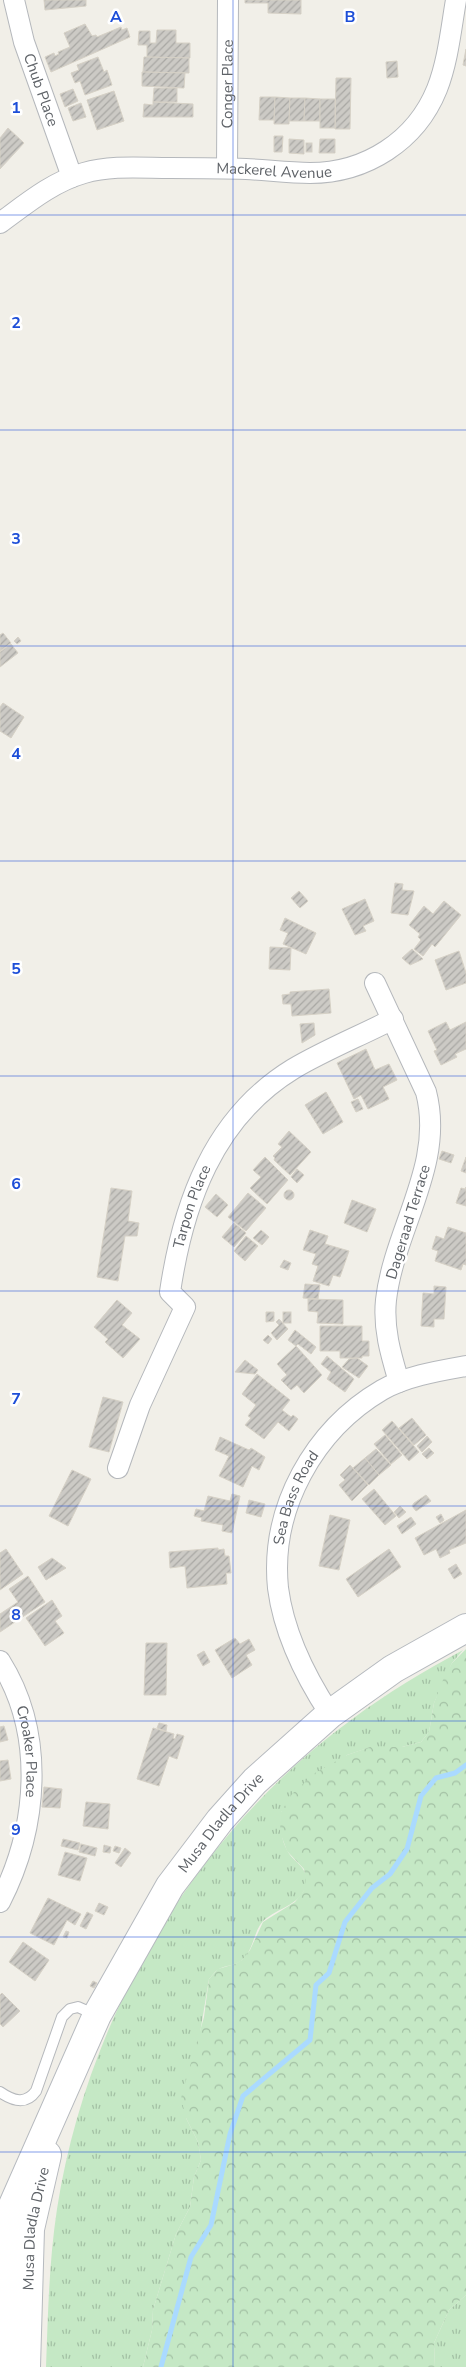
<svg xmlns="http://www.w3.org/2000/svg" width="466" height="2367" font-family="'Nunito Sans',sans-serif">
<defs>
<pattern id="grass-tufts" width="24" height="20" patternUnits="userSpaceOnUse" patternTransform="scale(1.25)"><rect width="24" height="20" fill="#c5e8c5"/><path d="M3 7l-1-3M5 7V3M7 7l1-3M15 17l-1-3M17 17v-4M19 17l1-3" fill="none" stroke="#a3c0a4"/></pattern>
<pattern id="forest-crowns" width="20" height="18" patternUnits="userSpaceOnUse" patternTransform="scale(1.25)"><rect width="20" height="18" fill="#c5e8c5"/><path d="M2 6a3 3 0 1 1 6 0M12 15a3 3 0 1 1 6 0" fill="none" stroke="#a3c0a4"/></pattern>
<pattern id="building-hatch" width="6" height="6" patternUnits="userSpaceOnUse" patternTransform="scale(1.25)"><rect width="6" height="6" fill="#cccac5"/><path d="M-1 1l2-2M0 6l6-6M5 7l2-2" fill="none" stroke="#a9a8a4"/></pattern>
</defs>
<rect width="100%" height="100%" fill="#f1efe8"/>
<g fill="url(#grass-tufts)">
<path d="M 463,1650 L 452,1663 L 434,1703 L 429,1732 L 421,1742 L 402,1747 L 371,1747 L 347,1755 L 281,1812 C 281,1826 280,1837 287,1850 C 292,1861 304,1864 306,1877 C 309,1903 278,1907 263,1921 C 253,1932 254,1951 241,1961 C 234,1966 226,1965 219,1969 C 215,1971 212,1976 209,1979 L 186,2118 L 198,2142 L 201,2160 L 194,2177 L 190,2207 L 176,2234 L 153,2310 L 152,2330 L 143,2367 L 46,2367 C 48,2314 49,2261 57,2209 C 87,2017 194,1835 351,1720 C 387,1693 424,1671 463,1650 Z"/>
<path d="M 466,2295 L 466,2367 L 435,2367 L 434,2343 L 449,2310 Z"/>
</g>
<path fill="url(#forest-crowns)" d="M 466,1649 L 466,2295 L 449,2310 L 434,2343 L 435,2367 L 143,2367 L 152,2330 L 153,2310 L 176,2234 L 190,2207 L 194,2177 L 201,2160 L 198,2142 L 186,2118 L 181,2098 L 204,2017 L 209,1979 L 218,1969 L 235,1964 L 242,1960 L 250,1950 L 263,1922 L 295,1902 L 303,1892 L 306,1881 L 304,1869 L 287,1851 L 280,1832 L 281,1812 L 292,1794 L 315,1773 L 347,1755 L 370,1747 L 402,1747 L 421,1742 L 429,1732 L 434,1703 L 443,1680 L 452,1663 Z"/>
<g fill="none" stroke-linecap="round" stroke-linejoin="round">
<path stroke="#aadaff" stroke-width="5" d="M 161,2367 L 191,2257 L 211,2225 L 230,2134 L 243,2096 L 310,2040 L 316,1985 L 329,1973 L 345,1922 L 372,1888 L 390,1874 L 407,1849 L 421,1796 L 436,1778 L 455,1773 L 466,1765"/>
</g>
<g fill="url(#building-hatch)" stroke="#d6d1c6">
<path d="M 44,0 L 86,0 L 86,6 L 45,10 Z"/>
<path d="M 245,0 L 301,0 L 301,14 L 268,13 L 268,3 L 245,3 Z"/>
<path d="M 85,24 L 92,36 L 96,35 L 97,37 L 121,27 L 122,30 L 127,28 L 130,37 L 51,72 L 45,57 L 54,53 L 55,56 L 59,54 L 58,52 L 70,47 L 64,33 Z"/>
<path d="M 157,30 L 176,30 L 176,43 L 190,43 L 190,58 L 147,57 L 147,45 L 138,45 L 139,31 L 150,31 L 150,43 L 156,43 Z"/>
<path d="M 466,49 L 466,66 L 463,65 Z"/>
<path d="M 98,57 L 104,72 L 107,70 L 112,85 L 85,95 L 80,81 L 75,83 L 71,73 L 79,70 L 77,65 Z"/>
<path d="M 144,57 L 189,58 L 189,73 L 143,72 Z"/>
<path d="M 397,61 L 398,77 L 387,78 L 386,62 Z"/>
<path d="M 142,72 L 185,73 L 184,88 L 142,86 Z"/>
<path d="M 336,78 L 351,78 L 350,129 L 335,129 Z"/>
<path d="M 154,88 L 177,88 L 177,102 L 153,102 Z"/>
<path d="M 73,89 L 78,101 L 65,107 L 60,94 Z"/>
<path d="M 114,91 L 124,121 L 97,130 L 87,100 Z"/>
<path d="M 260,97 L 275,97 L 274,120 L 259,120 Z"/>
<path d="M 275,97 L 290,98 L 289,124 L 274,124 Z"/>
<path d="M 290,98 L 305,98 L 304,121 L 289,121 Z"/>
<path d="M 305,98 L 320,99 L 320,121 L 304,121 Z"/>
<rect x="320" y="99" width="15" height="29"/>
<path d="M 153,102 L 193,104 L 193,117 L 143,117 L 144,104 L 153,105 Z"/>
<path d="M 81,103 L 86,117 L 73,121 L 68,108 Z"/>
<path d="M 8,128 L 24,143 L 0,169 L 0,138 Z"/>
<path d="M 274,136 L 283,136 L 282,152 L 274,152 Z"/>
<path d="M 289,139 L 304,140 L 304,154 L 289,153 Z"/>
<path d="M 320,139 L 335,139 L 335,153 L 319,153 Z"/>
<rect x="306" y="143" width="6" height="9"/>
<path d="M 3,633 L 11,643 L 0,651 L 0,635 Z"/>
<path d="M 18,637 L 21,641 L 17,644 L 14,641 Z"/>
<path d="M 11,644 L 18,653 L 0,667 L 0,652 Z"/>
<path d="M 3,703 L 24,717 L 11,738 L 0,731 L 0,707 Z"/>
<path d="M 395,883 L 403,884 L 402,890 L 414,891 L 408,915 L 391,913 Z"/>
<path d="M 299,891 L 308,901 L 300,908 L 291,898 Z"/>
<path d="M 365,899 L 374,921 L 363,926 L 366,931 L 355,935 L 342,909 Z"/>
<path d="M 444,901 L 461,915 L 435,947 L 432,944 L 423,956 L 414,949 L 421,940 L 418,937 L 420,934 L 409,925 L 424,906 L 433,914 Z"/>
<path d="M 285,918 L 316,933 L 306,954 L 283,944 L 288,933 L 280,930 Z"/>
<path d="M 270,947 L 291,948 L 290,970 L 269,969 Z"/>
<path d="M 412,949 L 423,959 L 410,965 L 402,958 Z"/>
<path d="M 459,951 L 466,973 L 466,983 L 446,990 L 435,960 Z"/>
<path d="M 329,989 L 331,1013 L 292,1016 L 291,1004 L 283,1004 L 282,995 L 290,994 L 290,992 Z"/>
<path d="M 446,1022 L 450,1030 L 466,1022 L 466,1049 L 455,1054 L 457,1057 L 441,1065 L 434,1051 L 437,1050 L 428,1031 Z"/>
<path d="M 314,1023 L 315,1035 L 302,1043 L 300,1024 Z"/>
<path d="M 366,1049 L 375,1070 L 389,1064 L 397,1080 L 383,1087 L 389,1099 L 368,1109 L 361,1095 L 354,1099 L 337,1063 Z"/>
<path d="M 326,1092 L 343,1122 L 323,1134 L 305,1105 Z"/>
<path d="M 358,1099 L 363,1109 L 356,1112 L 351,1102 Z"/>
<path d="M 289,1131 L 311,1152 L 290,1175 L 274,1160 L 275,1158 L 273,1156 L 282,1147 L 278,1144 Z"/>
<path d="M 442,1151 L 454,1155 L 451,1163 L 439,1159 Z"/>
<path d="M 265,1157 L 288,1180 L 267,1204 L 250,1188 L 261,1177 L 253,1170 Z"/>
<path d="M 466,1157 L 466,1173 L 461,1171 Z"/>
<path d="M 297,1169 L 304,1175 L 297,1183 L 291,1177 Z"/>
<path d="M 466,1187 L 466,1206 L 456,1203 L 461,1188 L 465,1189 Z"/>
<path d="M 111,1188 L 132,1191 L 128,1221 L 139,1223 L 137,1236 L 125,1236 L 118,1281 L 97,1277 Z"/>
<circle cx="289" cy="1195" r="5"/>
<path d="M 248,1193 L 266,1208 L 246,1231 L 228,1217 Z"/>
<path d="M 216,1194 L 228,1205 L 217,1217 L 205,1207 Z"/>
<path d="M 352,1200 L 376,1209 L 367,1232 L 344,1223 Z"/>
<path d="M 234,1223 L 246,1233 L 234,1247 L 222,1237 Z"/>
<path d="M 448,1227 L 466,1233 L 466,1265 L 463,1264 L 461,1270 L 435,1261 L 438,1251 L 432,1249 L 436,1236 L 444,1239 Z"/>
<path d="M 261,1230 L 269,1237 L 262,1245 L 253,1238 Z"/>
<path d="M 310,1230 L 328,1236 L 325,1244 L 349,1251 L 340,1277 L 333,1275 L 329,1286 L 313,1281 L 318,1266 L 312,1264 L 316,1254 L 303,1250 Z"/>
<path d="M 246,1236 L 258,1246 L 245,1261 L 234,1251 Z"/>
<path d="M 284,1260 L 291,1263 L 288,1270 L 280,1267 Z"/>
<path d="M 305,1284 L 320,1285 L 318,1299 L 303,1298 Z"/>
<path d="M 434,1286 L 446,1287 L 444,1319 L 434,1319 L 434,1327 L 421,1326 L 423,1293 L 434,1294 Z"/>
<path d="M 308,1299 L 343,1300 L 343,1324 L 317,1323 L 318,1312 L 308,1311 Z"/>
<path d="M 117,1300 L 132,1313 L 122,1325 L 140,1339 L 123,1358 L 105,1342 L 108,1339 L 94,1327 Z"/>
<path d="M 266,1312 L 274,1312 L 274,1321 L 266,1322 Z"/>
<rect x="283" y="1312" width="8" height="11"/>
<path d="M 279,1319 L 288,1329 L 277,1340 L 271,1333 L 279,1325 L 276,1322 Z"/>
<path d="M 320,1326 L 362,1326 L 362,1341 L 369,1341 L 369,1356 L 362,1356 L 362,1358 L 340,1358 L 340,1351 L 320,1351 Z"/>
<path d="M 295,1330 L 316,1347 L 311,1354 L 298,1344 L 296,1346 L 288,1340 Z"/>
<path d="M 268,1335 L 272,1339 L 268,1344 L 263,1340 Z"/>
<path d="M 296,1346 L 322,1375 L 304,1393 L 297,1385 L 291,1390 L 281,1380 L 287,1375 L 277,1364 Z"/>
<path d="M 327,1356 L 354,1379 L 345,1392 L 327,1379 L 331,1372 L 321,1364 Z"/>
<path d="M 357,1358 L 368,1366 L 359,1378 L 342,1367 L 349,1359 Z"/>
<path d="M 245,1360 L 258,1370 L 255,1374 L 235,1372 Z"/>
<path d="M 257,1374 L 290,1400 L 282,1410 L 291,1417 L 293,1415 L 298,1419 L 289,1431 L 278,1422 L 264,1439 L 245,1425 L 251,1418 L 248,1416 L 256,1405 L 242,1394 Z"/>
<path d="M 103,1397 L 123,1402 L 109,1452 L 89,1447 Z"/>
<path d="M 412,1418 L 426,1435 L 414,1445 L 399,1428 Z"/>
<path d="M 392,1421 L 419,1452 L 409,1461 L 382,1430 Z"/>
<path d="M 385,1435 L 402,1455 L 391,1464 L 374,1444 Z"/>
<path d="M 427,1436 L 432,1442 L 422,1452 L 417,1446 Z"/>
<path d="M 220,1437 L 249,1450 L 251,1448 L 265,1457 L 259,1470 L 252,1466 L 243,1487 L 219,1476 L 229,1456 L 215,1450 Z"/>
<path d="M 429,1448 L 434,1453 L 427,1459 L 422,1454 Z"/>
<path d="M 376,1449 L 391,1465 L 379,1475 L 365,1458 Z"/>
<path d="M 365,1458 L 379,1475 L 369,1485 L 353,1468 Z"/>
<path d="M 350,1465 L 368,1485 L 352,1501 L 339,1485 L 345,1480 L 340,1475 Z"/>
<path d="M 72,1470 L 91,1479 L 68,1526 L 49,1516 Z"/>
<path d="M 374,1489 L 396,1516 L 385,1525 L 362,1499 Z"/>
<path d="M 232,1494 L 240,1496 L 232,1533 L 222,1531 L 223,1525 L 201,1521 L 202,1518 L 194,1516 L 196,1509 L 204,1511 L 208,1496 L 230,1501 Z"/>
<path d="M 426,1495 L 431,1501 L 416,1511 L 412,1506 L 414,1503 Z"/>
<path d="M 249,1500 L 265,1504 L 261,1517 L 246,1513 Z"/>
<path d="M 400,1506 L 406,1512 L 399,1518 L 394,1512 Z"/>
<path d="M 466,1510 L 466,1543 L 449,1550 L 450,1553 L 440,1558 L 436,1549 L 424,1555 L 415,1538 Z"/>
<path d="M 441,1514 L 444,1520 L 440,1523 L 436,1517 Z"/>
<path d="M 330,1515 L 350,1520 L 339,1570 L 319,1566 Z"/>
<path d="M 411,1517 L 416,1524 L 402,1534 L 397,1526 Z"/>
<path d="M 218,1548 L 218,1550 L 224,1549 L 225,1556 L 229,1556 L 231,1573 L 226,1573 L 227,1584 L 187,1588 L 185,1566 L 170,1568 L 169,1552 Z"/>
<path d="M 6,1549 L 23,1574 L 0,1590 L 0,1553 Z"/>
<path d="M 389,1549 L 401,1567 L 358,1597 L 346,1579 Z"/>
<path d="M 52,1558 L 66,1568 L 46,1580 L 38,1567 Z"/>
<path d="M 456,1564 L 462,1574 L 454,1579 L 448,1569 Z"/>
<path d="M 28,1576 L 45,1602 L 0,1632 L 0,1614 L 18,1602 L 9,1589 Z"/>
<path d="M 52,1600 L 62,1616 L 55,1621 L 64,1633 L 45,1646 L 26,1618 Z"/>
<path d="M 235,1638 L 240,1644 L 249,1639 L 255,1650 L 246,1655 L 252,1665 L 232,1678 L 215,1650 Z"/>
<path d="M 146,1643 L 167,1643 L 166,1695 L 144,1695 Z"/>
<path d="M 204,1651 L 210,1662 L 203,1666 L 197,1655 Z"/>
<path d="M 159,1723 L 167,1725 L 166,1731 L 157,1728 Z"/>
<path d="M 4,1726 L 8,1740 L 0,1742 L 0,1727 Z"/>
<path d="M 153,1728 L 174,1734 L 173,1738 L 175,1739 L 177,1734 L 184,1736 L 177,1759 L 169,1756 L 159,1786 L 137,1779 Z"/>
<path d="M 8,1760 L 11,1779 L 0,1781 L 0,1761 Z"/>
<path d="M 44,1787 L 62,1789 L 60,1808 L 42,1807 Z"/>
<path d="M 86,1802 L 110,1804 L 108,1829 L 83,1826 Z"/>
<path d="M 63,1839 L 80,1843 L 78,1850 L 61,1846 Z"/>
<path d="M 81,1844 L 97,1848 L 95,1856 L 79,1852 Z"/>
<path d="M 104,1845 L 111,1847 L 110,1853 L 103,1852 Z"/>
<path d="M 115,1846 L 121,1848 L 119,1853 L 113,1851 Z"/>
<path d="M 125,1848 L 131,1853 L 121,1867 L 115,1863 Z"/>
<path d="M 65,1852 L 87,1858 L 80,1881 L 58,1875 Z"/>
<path d="M 48,1898 L 81,1914 L 75,1925 L 67,1920 L 54,1945 L 30,1933 Z"/>
<path d="M 99,1903 L 108,1907 L 104,1915 L 95,1911 Z"/>
<path d="M 87,1912 L 93,1915 L 86,1929 L 80,1926 Z"/>
<path d="M 66,1931 L 69,1932 L 67,1938 L 63,1937 Z"/>
<path d="M 23,1942 L 49,1960 L 35,1981 L 9,1962 Z"/>
<path d="M 93,1981 L 97,1983 L 94,1988 L 90,1986 Z"/>
<path d="M 2,1993 L 20,2011 L 3,2027 L 0,2024 L 0,1995 Z"/>
</g>
<g fill="none" stroke-linecap="round" stroke-linejoin="round">
<defs>
<path id="lane" d="M 0,2092 C 13,2101 26,2105 36,2091 L 62,2017 L 70,2009 L 78,2007 L 96,2015"/>
<g id="street">
<path id="s1" d="M 14,0 L 24,42 L 72,177"/>
<path id="s2" d="M 227,168 L 228,0"/>
<path id="s3" d="M 0,223 C 26,204 52,182 84,173 C 111,165 142,168 170,168 C 195,168 221,168 246,169 C 267,170 289,173 310,173 C 366,173 416,141 437,89 C 448,61 451,29 456,0"/>
<path d="M 375,983 L 426,1092 C 445,1165 394,1229 386,1300 C 383,1329 391,1355 399,1382"/>
<path id="s4" d="M 118,1468 L 140,1405 L 185,1307 L 170,1292 C 183,1204 213,1118 293,1069 C 325,1050 360,1036 393,1019"/>
<path id="s5" d="M 0,1661 C 46,1734 38,1828 0,1902"/>
<path id="s6" d="M 330,1714 C 305,1676 284,1634 278,1588 C 270,1508 314,1430 382,1390 C 407,1376 438,1371 466,1366"/>
</g>
<g id="secondary">
<path id="s7" d="M 0,2367 L 5,2223 L 97,2015 L 170,1886 L 220,1820 L 255,1781 L 330,1714 L 393,1669 L 466,1628"/>
<path id="s8" d="M 26,2367 L 30,2229 L 47,2155"/>
</g>
</defs>
<use href="#lane" stroke="#b5b8bc" stroke-width="12"/>
<use href="#street" stroke="#b5b8bc" stroke-width="22"/>
<use href="#secondary" stroke="#b6babf" stroke-width="30"/>
<use href="#lane" stroke="#fff" stroke-width="10"/>
<use href="#street" stroke="#fff" stroke-width="20"/>
<use href="#secondary" stroke="#fff" stroke-width="28"/>
</g>
<path fill="none" stroke="#1d4ed8" stroke-width="1" stroke-opacity="0.55" d="M 233,0 L 233,2367M 0,215 L 466,215M 0,430 L 466,430M 0,646 L 466,646M 0,861 L 466,861M 0,1076 L 466,1076M 0,1291 L 466,1291M 0,1506 L 466,1506M 0,1721 L 466,1721M 0,1937 L 466,1937M 0,2152 L 466,2152"/>
<g text-anchor="middle" dominant-baseline="central" stroke-width="5" stroke-linejoin="round" paint-order="stroke">
<g font-size="15" fill="#5f6368" stroke="#fff">
<text stroke="none"><textPath href="#s2" startOffset="84">Conger Place</textPath></text>
<text stroke="none"><textPath href="#s1" startOffset="94">Chub Place</textPath></text>
<text stroke="none"><textPath href="#s3" startOffset="289">Mackerel Avenue</textPath></text>
<text stroke="none"><textPath href="#s4" startOffset="284">Tarpon Place</textPath></text>
<text transform="translate(408 1222) rotate(-73)">Dageraad Terrace</text>
<text stroke="none"><textPath href="#s6" startOffset="231">Sea Bass Road</textPath></text>
<text stroke="none"><textPath href="#s5" startOffset="96">Croaker Place</textPath></text>
<text stroke="none"><textPath href="#s7" startOffset="601">Musa Dladla Drive</textPath></text>
<text stroke="none"><textPath href="#s8" startOffset="139">Musa Dladla Drive</textPath></text>
</g>
</g>
<g font-size="16" text-anchor="middle" font-weight="bold" fill="#1d4ed8" stroke="#fff" stroke-width="5" stroke-linejoin="round" paint-order="stroke">
<text x="116" y="22">A</text>
<text x="350" y="22">B</text>
<text x="16" y="113">1</text>
<text x="16" y="328">2</text>
<text x="16" y="544">3</text>
<text x="16" y="759">4</text>
<text x="16" y="974">5</text>
<text x="16" y="1189">6</text>
<text x="16" y="1404">7</text>
<text x="16" y="1620">8</text>
<text x="16" y="1835">9</text>
</g>
</svg>
